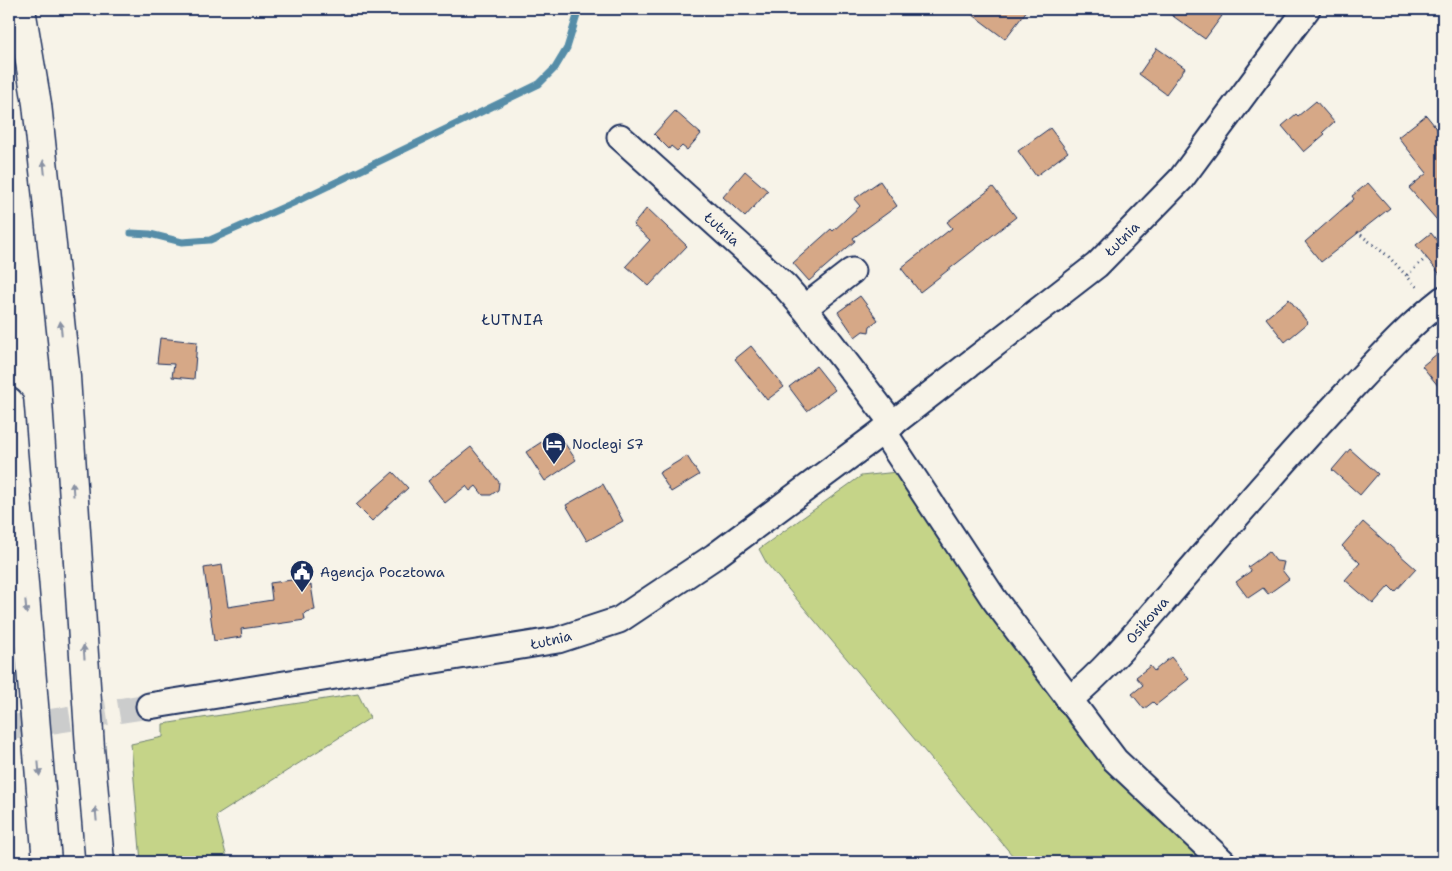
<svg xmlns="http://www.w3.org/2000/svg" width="1452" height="871" font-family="'Shantell Sans',sans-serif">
<rect width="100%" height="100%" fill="#f7f3e8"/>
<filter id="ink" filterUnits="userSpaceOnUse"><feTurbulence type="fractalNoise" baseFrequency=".02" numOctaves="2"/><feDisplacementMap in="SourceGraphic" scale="10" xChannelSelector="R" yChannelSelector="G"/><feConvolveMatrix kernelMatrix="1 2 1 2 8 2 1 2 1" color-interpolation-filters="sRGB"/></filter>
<g filter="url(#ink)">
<g fill="#c5d488" stroke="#708273">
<path d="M 897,472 L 1213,862 L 1018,862 L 767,564 L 759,549 L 861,476 Z"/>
<path d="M 358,694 L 370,718 L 216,816 L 228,862 L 141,862 L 131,744 L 163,737 L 163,724 Z"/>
</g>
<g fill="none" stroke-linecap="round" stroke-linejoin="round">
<path stroke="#568da8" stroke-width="7" d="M 131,233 L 150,234 L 182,242 L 210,240 L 293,203 L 539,84 L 555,68 L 567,48 L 579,9"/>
</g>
<g fill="#d6a887" stroke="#1b2f5e">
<path d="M 965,9 L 1028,9 L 1005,39 Z"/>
<path d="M 1163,9 L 1212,9 L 1222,16 L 1205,39 Z"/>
<path d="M 1157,48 L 1185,68 L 1166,94 L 1139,74 Z"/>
<path d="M 1316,101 L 1334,122 L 1323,132 L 1325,134 L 1304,152 L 1282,126 L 1296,114 L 1298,116 Z"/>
<path d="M 675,111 L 701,134 L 687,150 L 682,146 L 677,151 L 671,146 L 669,149 L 654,134 Z"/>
<path d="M 1426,115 L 1443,136 L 1443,227 L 1409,188 L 1427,173 L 1398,137 Z"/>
<path d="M 1050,128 L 1068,152 L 1036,176 L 1018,151 Z"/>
<path d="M 745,171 L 768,191 L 745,217 L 723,197 Z"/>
<path d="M 880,181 L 897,206 L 853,238 L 855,241 L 809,281 L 793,263 L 831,229 L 833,231 L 860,206 L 854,199 Z"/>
<path d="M 1368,183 L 1390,208 L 1321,262 L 1305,242 L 1354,199 L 1352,196 Z"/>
<path d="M 993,187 L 1016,217 L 920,292 L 901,268 L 952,228 L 947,222 Z"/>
<path d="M 647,208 L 687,246 L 649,286 L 626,266 L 650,240 L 633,225 Z"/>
<path d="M 1431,233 L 1443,248 L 1443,278 L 1416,245 Z"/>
<path d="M 860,296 L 878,320 L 870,326 L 869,332 L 863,331 L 855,337 L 838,312 Z"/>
<path d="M 1289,299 L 1308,323 L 1285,342 L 1266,318 Z"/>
<path d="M 160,338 L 197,342 L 194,379 L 172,377 L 174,364 L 157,363 Z"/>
<path d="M 751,346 L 784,387 L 767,400 L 735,359 Z"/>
<path d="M 1443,349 L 1443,392 L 1422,366 Z"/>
<path d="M 816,366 L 835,390 L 807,411 L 789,387 Z"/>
<path d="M 557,432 L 576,460 L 545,481 L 526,452 Z"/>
<path d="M 471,447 L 499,482 L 498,490 L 491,495 L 483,495 L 476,486 L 470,491 L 466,486 L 445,503 L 428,481 Z"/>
<path d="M 1350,449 L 1378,474 L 1360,495 L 1332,470 Z"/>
<path d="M 687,456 L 699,475 L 671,492 L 659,473 Z"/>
<path d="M 393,472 L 408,488 L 372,521 L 356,505 Z"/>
<path d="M 603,484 L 623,521 L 587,541 L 566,505 Z"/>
<path d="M 1363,522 L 1416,569 L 1395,592 L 1389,586 L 1373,604 L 1345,580 L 1360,563 L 1342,546 Z"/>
<path d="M 1269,552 L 1276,561 L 1284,562 L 1282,570 L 1289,579 L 1268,594 L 1263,588 L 1248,598 L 1236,582 L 1251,571 L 1248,567 Z"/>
<path d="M 222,565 L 228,607 L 272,600 L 270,583 L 299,579 L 301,587 L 311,585 L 315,610 L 306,612 L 304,614 L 305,620 L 241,629 L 242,637 L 214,641 L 204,568 Z"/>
<path d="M 1171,657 L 1189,679 L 1156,705 L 1153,702 L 1144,709 L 1132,694 L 1143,685 L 1136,677 L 1150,666 L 1154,671 Z"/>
</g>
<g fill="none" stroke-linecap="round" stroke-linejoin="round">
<path stroke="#cbcccc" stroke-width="25" stroke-dasharray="25 12" stroke-linecap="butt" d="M 9,728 L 149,706"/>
<defs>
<g id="minor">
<path d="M 620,137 L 785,286 L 804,308 L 893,424"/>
<path d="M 804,308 L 852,271"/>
<path d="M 883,431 L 994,599 L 1115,760 L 1223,862"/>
<path d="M 1069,700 C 1108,668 1140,628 1173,590 C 1230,524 1286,458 1346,394 C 1377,361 1407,327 1443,299"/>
<path d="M 149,706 L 558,640 L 619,620 L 715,556 L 883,431 L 1097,265 L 1181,179 L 1307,9"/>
</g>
<g id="highway">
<path d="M 21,9 L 37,104 L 66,377 L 90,748 L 100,862"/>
<path d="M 9,402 L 47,862"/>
</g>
</defs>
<use href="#minor" stroke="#1b2f5e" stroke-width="29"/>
<use href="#highway" stroke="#1b2f5e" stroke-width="31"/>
<g stroke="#1b2f5e" stroke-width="3" stroke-dasharray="1 4" stroke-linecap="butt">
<path d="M 1357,232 L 1388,256 L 1419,289"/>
<path d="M 1407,275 L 1426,258"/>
</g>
<use href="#minor" stroke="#f7f3e8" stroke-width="25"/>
<use href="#highway" stroke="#f7f3e8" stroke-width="28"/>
</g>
<defs><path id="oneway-solid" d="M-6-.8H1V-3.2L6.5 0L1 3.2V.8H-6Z" transform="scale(1.25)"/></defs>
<g fill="#8991a3">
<use href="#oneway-solid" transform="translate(44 167) rotate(-96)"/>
<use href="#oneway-solid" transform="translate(61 328) rotate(-96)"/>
<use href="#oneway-solid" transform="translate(73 489) rotate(-94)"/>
<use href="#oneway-solid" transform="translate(26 607) rotate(85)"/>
<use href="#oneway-solid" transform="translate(84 652) rotate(-94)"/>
<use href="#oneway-solid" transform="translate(39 769) rotate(85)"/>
<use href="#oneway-solid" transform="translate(96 814) rotate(-95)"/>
</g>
</g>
<defs>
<symbol id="hotel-pin" viewBox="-11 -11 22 30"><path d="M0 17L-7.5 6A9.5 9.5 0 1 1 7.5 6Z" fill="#1b2f5e" stroke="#f7f3e8"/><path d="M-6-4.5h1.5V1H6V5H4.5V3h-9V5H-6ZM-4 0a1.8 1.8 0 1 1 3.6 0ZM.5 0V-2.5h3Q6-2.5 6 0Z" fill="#fff"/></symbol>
<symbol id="civic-pin" viewBox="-11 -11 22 30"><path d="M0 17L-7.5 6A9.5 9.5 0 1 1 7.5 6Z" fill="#1b2f5e" stroke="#f7f3e8"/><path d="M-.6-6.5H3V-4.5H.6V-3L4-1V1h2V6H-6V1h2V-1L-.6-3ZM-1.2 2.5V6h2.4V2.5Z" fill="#fff"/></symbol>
</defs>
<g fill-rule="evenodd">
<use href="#hotel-pin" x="540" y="430" width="28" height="38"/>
<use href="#civic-pin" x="288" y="558" width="28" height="38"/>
</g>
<g text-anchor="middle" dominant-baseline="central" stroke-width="4" stroke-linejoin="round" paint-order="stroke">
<g font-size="14" fill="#1b2f5e" stroke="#f7f3e8">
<text transform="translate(722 229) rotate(42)">Łutnia</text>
<text transform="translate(1122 239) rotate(-45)">Łutnia</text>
<text transform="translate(1147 620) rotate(-49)">Osikowa</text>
<text transform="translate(551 640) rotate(-13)">Łutnia</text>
</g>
<g font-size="14" fill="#1b2f5e" stroke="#f7f3e8" text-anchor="start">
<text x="572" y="444">Noclegi S7</text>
<text x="320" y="572">Agencja Pocztowa</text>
</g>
<g font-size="15" letter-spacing="1" fill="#1b2f5e" stroke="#f7f3e8">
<text x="513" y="320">ŁUTNIA</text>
</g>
</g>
<rect width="1452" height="871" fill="none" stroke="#f7f3e8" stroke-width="30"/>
<rect x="15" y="15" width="1422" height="841" fill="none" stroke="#1b2f5e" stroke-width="2" filter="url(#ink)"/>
</svg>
